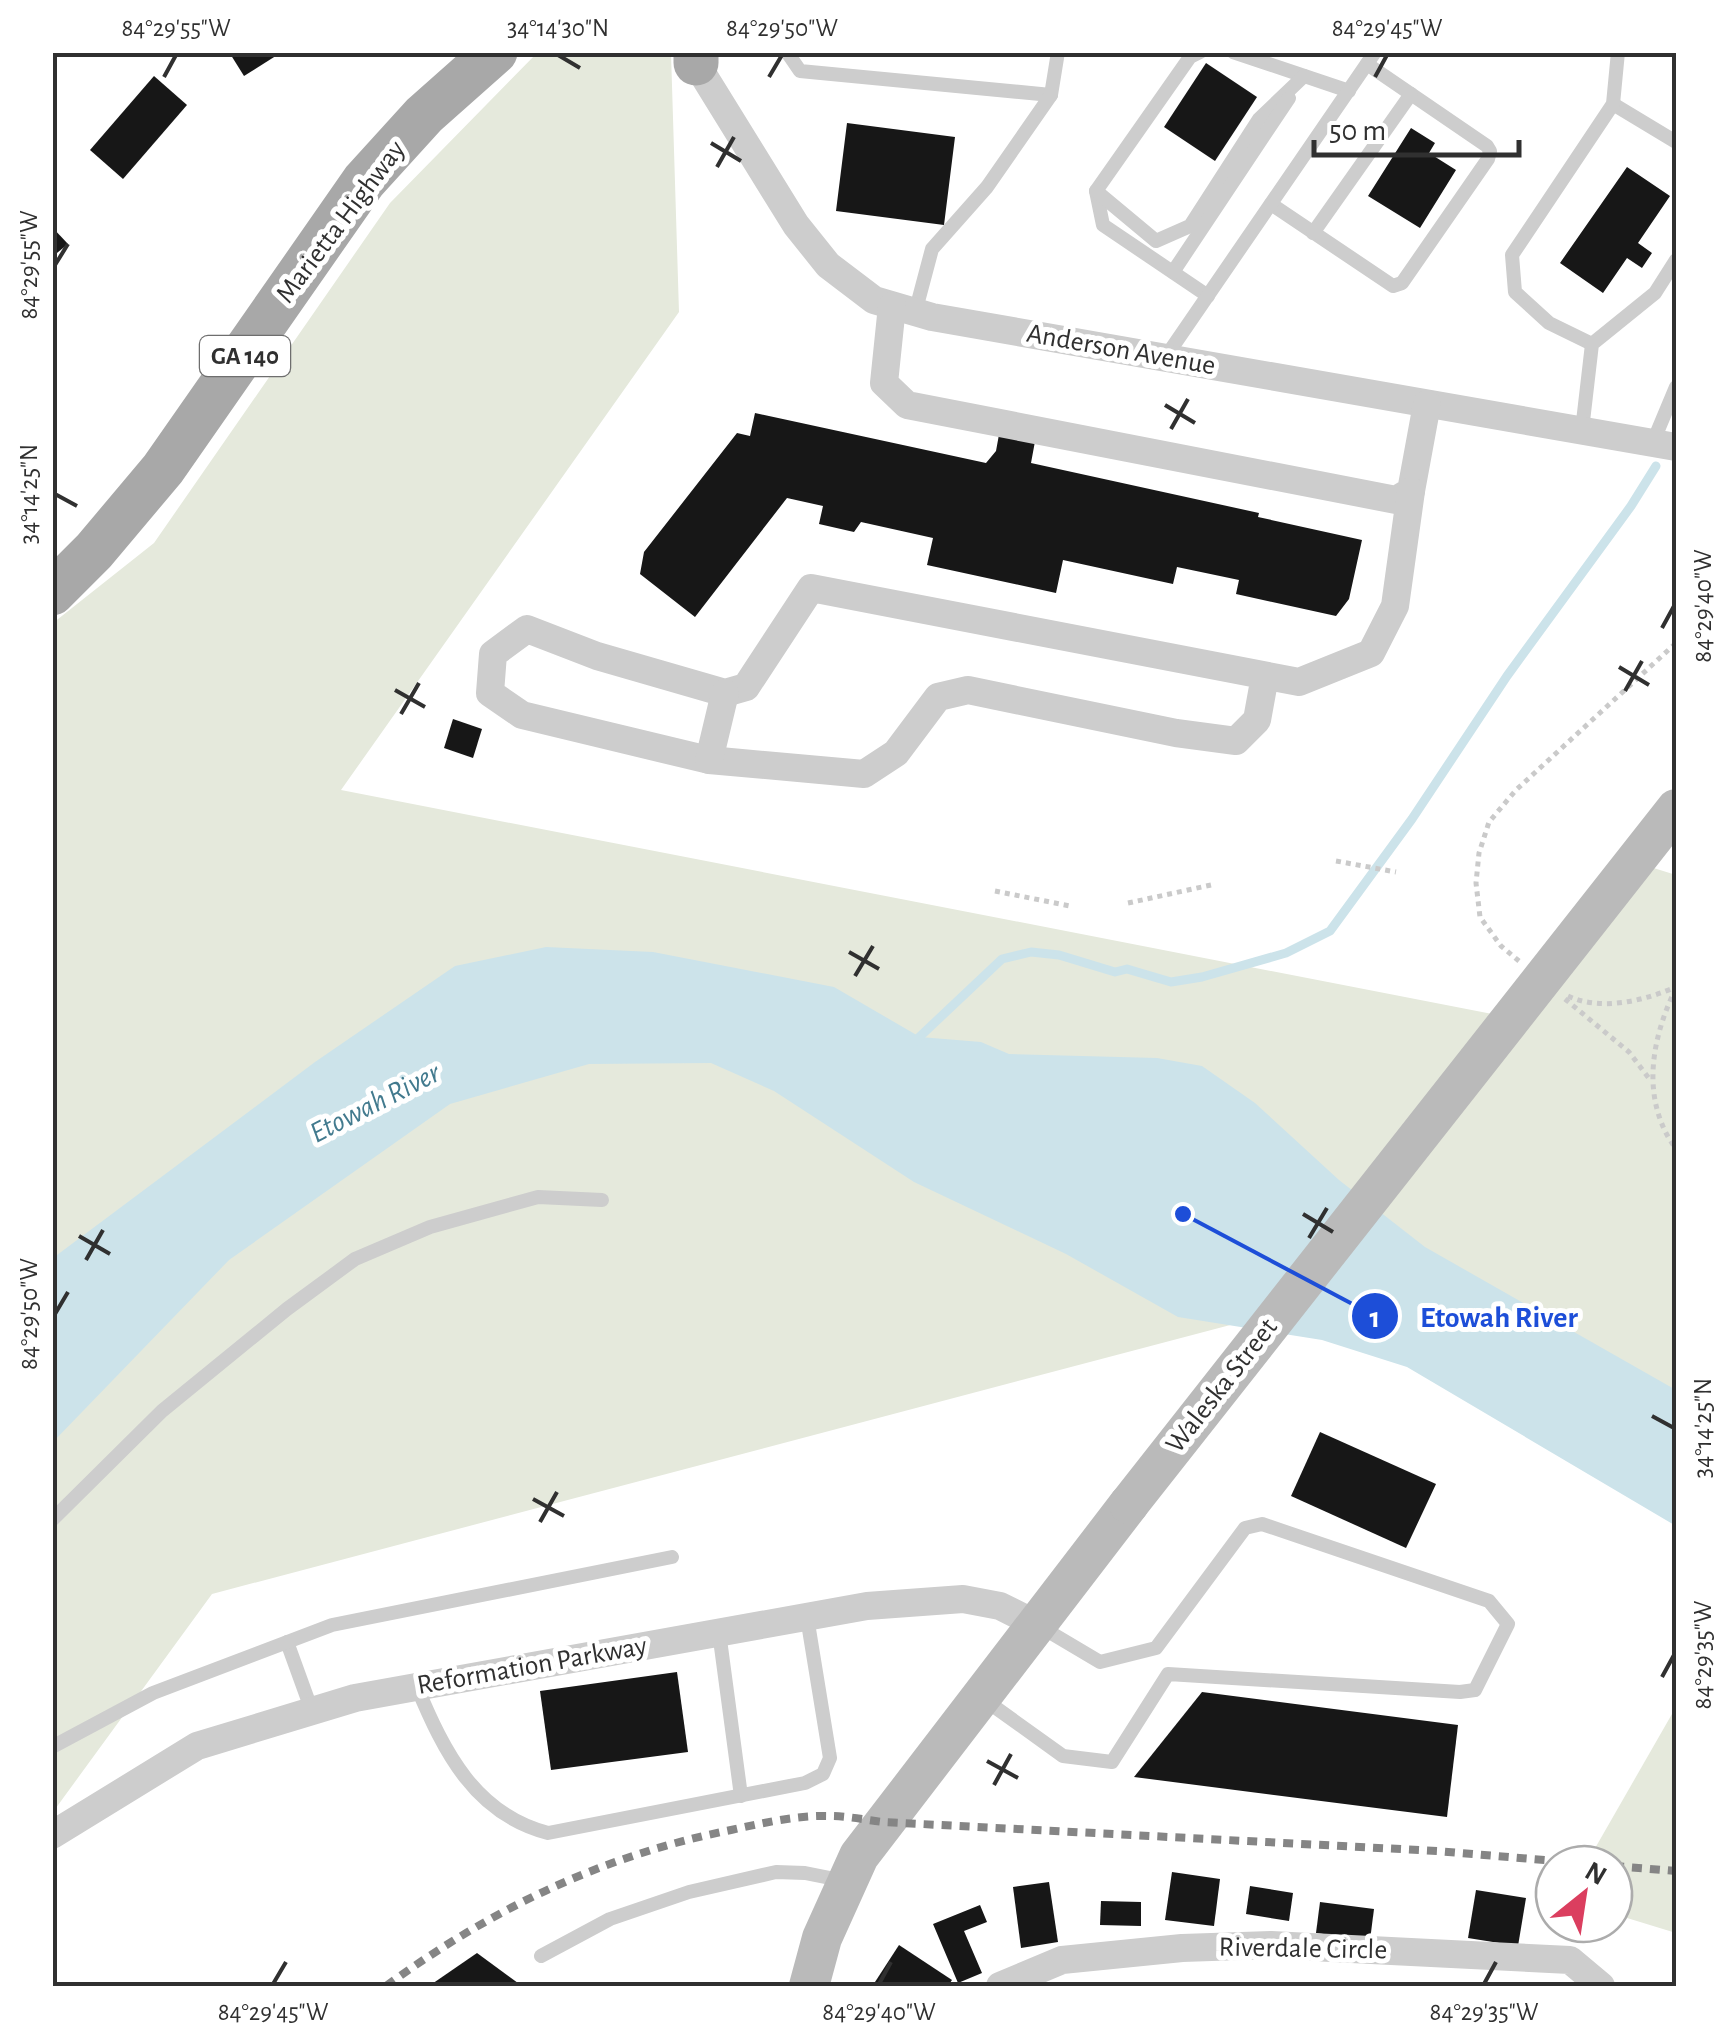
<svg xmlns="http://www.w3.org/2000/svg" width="1729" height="2039" font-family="'Alegreya Sans',sans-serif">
<rect width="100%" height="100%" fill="#fff"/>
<g fill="#e5e9dc">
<path d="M 537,53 L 671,53 L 679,312 L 341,790 L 1518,1019 L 1644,865 L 1676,875 L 1676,1478 L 1283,1311 L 212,1594 L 53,1812 L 53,623 L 154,543 L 390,203 Z"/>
<path d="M 1676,1707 L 1676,1933 L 1614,1914 L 1614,1864 L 1586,1864 Z"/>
</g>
<path fill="#cce3ea" d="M 546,947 L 653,952 L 834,987 L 920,1037 L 981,1042 L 1009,1054 L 1157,1058 L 1202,1066 L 1255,1103 L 1339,1180 L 1425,1247 L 1676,1390 L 1676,1526 L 1407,1367 L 1322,1340 L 1178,1317 L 1066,1254 L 914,1182 L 774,1091 L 711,1063 L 589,1064 L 450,1104 L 229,1260 L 53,1442 L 53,1258 L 315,1062 L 455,966 Z"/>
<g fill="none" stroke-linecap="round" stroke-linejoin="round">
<path stroke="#cce3ea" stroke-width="9" d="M 913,1043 L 1002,959 L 1031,952 L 1059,955 L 1115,972 L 1127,969 L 1171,982 L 1202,977 L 1286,953 L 1330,931 L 1412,819 L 1507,676 L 1631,506 L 1656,466"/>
</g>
<g fill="#171717">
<path d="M 229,52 L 282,52 L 244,76 Z"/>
<path d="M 1206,63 L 1257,97 L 1215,161 L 1164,127 Z"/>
<path d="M 154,76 L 187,105 L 123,179 L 90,150 Z"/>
<path d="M 847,123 L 955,137 L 944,225 L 836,211 Z"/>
<path d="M 1411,128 L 1435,143 L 1429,153 L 1456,170 L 1420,228 L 1368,196 Z"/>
<path d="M 1627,167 L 1670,196 L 1638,243 L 1652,253 L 1642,268 L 1627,258 L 1603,293 L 1560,263 Z"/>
<path d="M 52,227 L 68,244 L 52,257 Z"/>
<path d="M 755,413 L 986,463 L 996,451 L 1000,429 L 1036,436 L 1031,463 L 1259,513 L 1258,517 L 1362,540 L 1349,599 L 1336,616 L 1236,594 L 1239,580 L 1177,567 L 1173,584 L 1063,560 L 1056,593 L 927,565 L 933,538 L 861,522 L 854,532 L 819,524 L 823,506 L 787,498 L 695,617 L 640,574 L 644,552 L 737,433 L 750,436 Z"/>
<path d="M 453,719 L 482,729 L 473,758 L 444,748 Z"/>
<path d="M 1320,1432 L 1436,1484 L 1406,1548 L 1291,1496 Z"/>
<path d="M 677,1672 L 688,1752 L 551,1770 L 540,1691 Z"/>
<path d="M 1202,1692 L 1458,1725 L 1447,1817 L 1134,1777 Z"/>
<path d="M 1172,1872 L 1220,1879 L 1214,1926 L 1165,1920 Z"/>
<path d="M 1049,1882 L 1058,1942 L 1021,1948 L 1013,1887 Z"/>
<path d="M 1250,1886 L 1293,1893 L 1289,1921 L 1246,1914 Z"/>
<path d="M 1476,1890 L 1526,1898 L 1518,1946 L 1468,1938 Z"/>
<path d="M 1101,1901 L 1141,1902 L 1141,1926 L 1100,1925 Z"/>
<path d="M 1320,1902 L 1374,1909 L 1370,1940 L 1316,1933 Z"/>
<path d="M 980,1905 L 987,1922 L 964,1931 L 982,1973 L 958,1983 L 933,1924 Z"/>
<path d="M 899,1945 L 952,1980 L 948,1986 L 881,1986 L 875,1982 Z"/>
<path d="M 477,1953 L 522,1986 L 429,1986 Z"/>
</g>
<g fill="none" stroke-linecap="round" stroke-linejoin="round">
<g stroke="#cacaca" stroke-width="5" stroke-dasharray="5 5" stroke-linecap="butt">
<path d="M 1336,861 L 1396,872"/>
<path d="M 995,891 L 1070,906"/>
<path d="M 1128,903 L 1211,885"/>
<path d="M 1519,961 L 1501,946 L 1480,917 L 1476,883 L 1479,853 L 1489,822 L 1516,790 L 1676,643"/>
<path d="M 1676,988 C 1651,1039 1640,1100 1676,1149"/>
<path d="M 1568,996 C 1602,1012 1645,1000 1676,987"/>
<path d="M 1565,999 L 1629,1052 L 1651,1081"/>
</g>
<g stroke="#cdcdcd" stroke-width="14">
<path d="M 787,52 L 800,71 L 1051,95"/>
<path d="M 1200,52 L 1190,57 L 1096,191 L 1103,225 L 1208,296"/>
<path d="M 1233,52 L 1349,91"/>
<path d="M 1613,104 L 1676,142"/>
<path d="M 1096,191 L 1156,241 L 1190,226 L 1259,119 L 1304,76"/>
<path d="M 1271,204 L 1393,286 L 1402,283 L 1488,159 L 1490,151 L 1487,146 L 1367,64"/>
<path d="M 1313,233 L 1411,94"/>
<path d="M 1173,272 L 1289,98"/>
<path d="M 915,313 L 932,249 L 987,187 L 1051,95 L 1058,52"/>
<path d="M 1592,344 L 1549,323 L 1515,292 L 1512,255 L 1613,104 L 1618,52"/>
<path d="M 1165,358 L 1375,52"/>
<path d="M 1582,430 L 1592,344 L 1655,293 L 1676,260"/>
<path d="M 1653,442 L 1676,387"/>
<path d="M 52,1520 L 162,1411 L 287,1309 L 355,1259 L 430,1227 L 538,1197 L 602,1200"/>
<path d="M 719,1632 L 741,1796"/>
<path d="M 287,1642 L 312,1711"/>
<path d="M 417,1687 C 444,1752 475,1814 548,1833 L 805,1783 L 823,1774 L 830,1758 L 807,1617"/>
<path d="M 985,1700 L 1063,1756 L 1112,1762 L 1168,1674 L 1460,1692 L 1475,1690 L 1508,1624 L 1489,1601 L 1262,1524 L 1245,1528 L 1156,1648 L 1100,1662 L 1041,1627"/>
<path d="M 52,1747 L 153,1693 L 332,1625 L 672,1557"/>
<path d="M 541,1956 L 610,1919 L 689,1892 L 776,1872 L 805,1873 L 845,1881"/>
</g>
<g stroke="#cdcdcd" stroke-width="28">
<path d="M 689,52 L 796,225 L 828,265 L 874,300 L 932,317 L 1676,447"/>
<path d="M 892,306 L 884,383 L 907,405 L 1396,500 L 1411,491 L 1427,404"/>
<path d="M 1265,676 L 1257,720 L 1236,741 L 1176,733 L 968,690 L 938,697 L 896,753 L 864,774 L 709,760 L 522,715 L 490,693 L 493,654 L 527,629 L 597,656 L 725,693 L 746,687 L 811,588 L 1299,682 L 1371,653 L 1395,606 L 1411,491"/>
<path d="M 709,760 L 725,693"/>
<path d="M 52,1835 L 197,1746 L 355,1698 L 867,1606 L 963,1599 L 1000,1606 L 1036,1624"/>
<path d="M 1000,1986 L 1062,1960 L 1182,1948 L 1271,1945 L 1570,1960 L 1601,1986"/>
</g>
<path stroke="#bababa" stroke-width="40" d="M 809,1986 L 822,1938 L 859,1856 L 1129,1504"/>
<g stroke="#a8a8a8" stroke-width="45">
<path d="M 696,52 L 696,63"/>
<path d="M 52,593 L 94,551 L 163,469 L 364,181 L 424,115 L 495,52"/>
</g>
<g stroke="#858585" stroke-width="8" stroke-dasharray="10 8" stroke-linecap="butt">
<path d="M 1614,1866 L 1676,1871"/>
<path d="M 386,1986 C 492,1909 601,1856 731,1830 C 763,1823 797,1815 830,1816 C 847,1816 866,1820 883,1822 L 1437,1851 L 1591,1864"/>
</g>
<path stroke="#bababa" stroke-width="40" d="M 1129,1504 L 1676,809"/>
</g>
<path fill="none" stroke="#303030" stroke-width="4" d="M 558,55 L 580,68M 164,77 L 176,55M 769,77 L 782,55M 1375,77 L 1387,55M 711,143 L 741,161M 717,167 L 734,137M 55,265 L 68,244M 1165,405 L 1195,423M 1171,429 L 1188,399M 55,494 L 77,506M 1662,628 L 1674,606M 1619,667 L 1649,685M 395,690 L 425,707M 1625,691 L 1642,661M 401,714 L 419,683M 849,952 L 879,969M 855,976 L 873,946M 1303,1214 L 1333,1232M 79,1236 L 110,1254M 1309,1238 L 1327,1208M 86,1260 L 103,1230M 55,1314 L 68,1292M 1652,1416 L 1674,1428M 533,1499 L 564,1516M 540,1522 L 557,1492M 1662,1677 L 1674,1655M 987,1761 L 1018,1778M 994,1785 L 1011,1754M 273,1984 L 286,1962M 879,1984 L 891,1962M 1484,1984 L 1496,1962"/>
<g text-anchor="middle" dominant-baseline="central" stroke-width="10" stroke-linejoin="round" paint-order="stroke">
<rect fill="#fff" stroke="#6e6e6e" stroke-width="2.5" x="200" y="336" width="90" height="40" rx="8"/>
<g font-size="25" font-weight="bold" fill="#303030">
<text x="245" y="356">GA 140</text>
</g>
<g font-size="28" fill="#303030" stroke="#fff">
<text transform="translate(341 222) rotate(-53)">Marietta Highway</text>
<text transform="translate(1121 350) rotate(10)">Anderson Avenue</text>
<text transform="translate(1222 1386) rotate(-52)">Waleska Street</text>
<text transform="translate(532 1666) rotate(-10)">Reformation Parkway</text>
<text transform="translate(1303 1949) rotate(1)">Riverdale Circle</text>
</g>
<g font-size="30" font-style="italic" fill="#427a8e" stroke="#fff">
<text transform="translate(375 1103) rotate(-27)">Etowah River</text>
</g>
</g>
<path fill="none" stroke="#1d4ed8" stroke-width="4" d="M1183 1214L1375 1316"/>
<g fill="#1d4ed8" stroke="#fff" stroke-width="4">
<circle cx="1183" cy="1214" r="10"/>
<circle cx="1375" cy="1316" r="25"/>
</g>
<g font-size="30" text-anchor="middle" font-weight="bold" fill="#fff">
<text x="1375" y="1327">1</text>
</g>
<g font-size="30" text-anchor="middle" font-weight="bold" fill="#1d4ed8" stroke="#fff" stroke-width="10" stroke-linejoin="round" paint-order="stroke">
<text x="1499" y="1327">Etowah River</text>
</g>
<rect width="1729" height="2039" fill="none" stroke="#ffffff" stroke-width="110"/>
<g transform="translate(1584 1894) rotate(30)"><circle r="48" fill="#ffffff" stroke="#acacac" stroke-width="2.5"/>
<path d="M0-8L18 38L0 25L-18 38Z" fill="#db3e5f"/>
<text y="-15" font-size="28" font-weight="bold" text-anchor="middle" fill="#303030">N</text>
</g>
<path d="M1314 140v15h205v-15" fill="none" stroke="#303030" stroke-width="5"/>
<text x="1329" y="140" font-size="30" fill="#303030" stroke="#ffffff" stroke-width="8" paint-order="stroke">50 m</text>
<rect x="55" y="55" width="1619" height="1929" fill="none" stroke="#303030" stroke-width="4"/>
<g font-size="25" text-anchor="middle" fill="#303030">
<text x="176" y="36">84°29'55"W</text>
<text x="558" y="36">34°14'30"N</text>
<text x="782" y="36">84°29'50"W</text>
<text x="1387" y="36">84°29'45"W</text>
<text transform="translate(28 265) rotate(-90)" y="9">84°29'55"W</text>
<text transform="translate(28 494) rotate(-90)" y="9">34°14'25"N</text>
<text transform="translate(1702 606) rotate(-90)" y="9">84°29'40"W</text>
<text transform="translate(28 1314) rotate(-90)" y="9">84°29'50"W</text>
<text transform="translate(1702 1428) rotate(-90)" y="9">34°14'25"N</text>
<text transform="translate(1702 1655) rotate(-90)" y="9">84°29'35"W</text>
<text x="273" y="2020">84°29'45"W</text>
<text x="879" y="2020">84°29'40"W</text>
<text x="1484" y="2020">84°29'35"W</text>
</g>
</svg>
